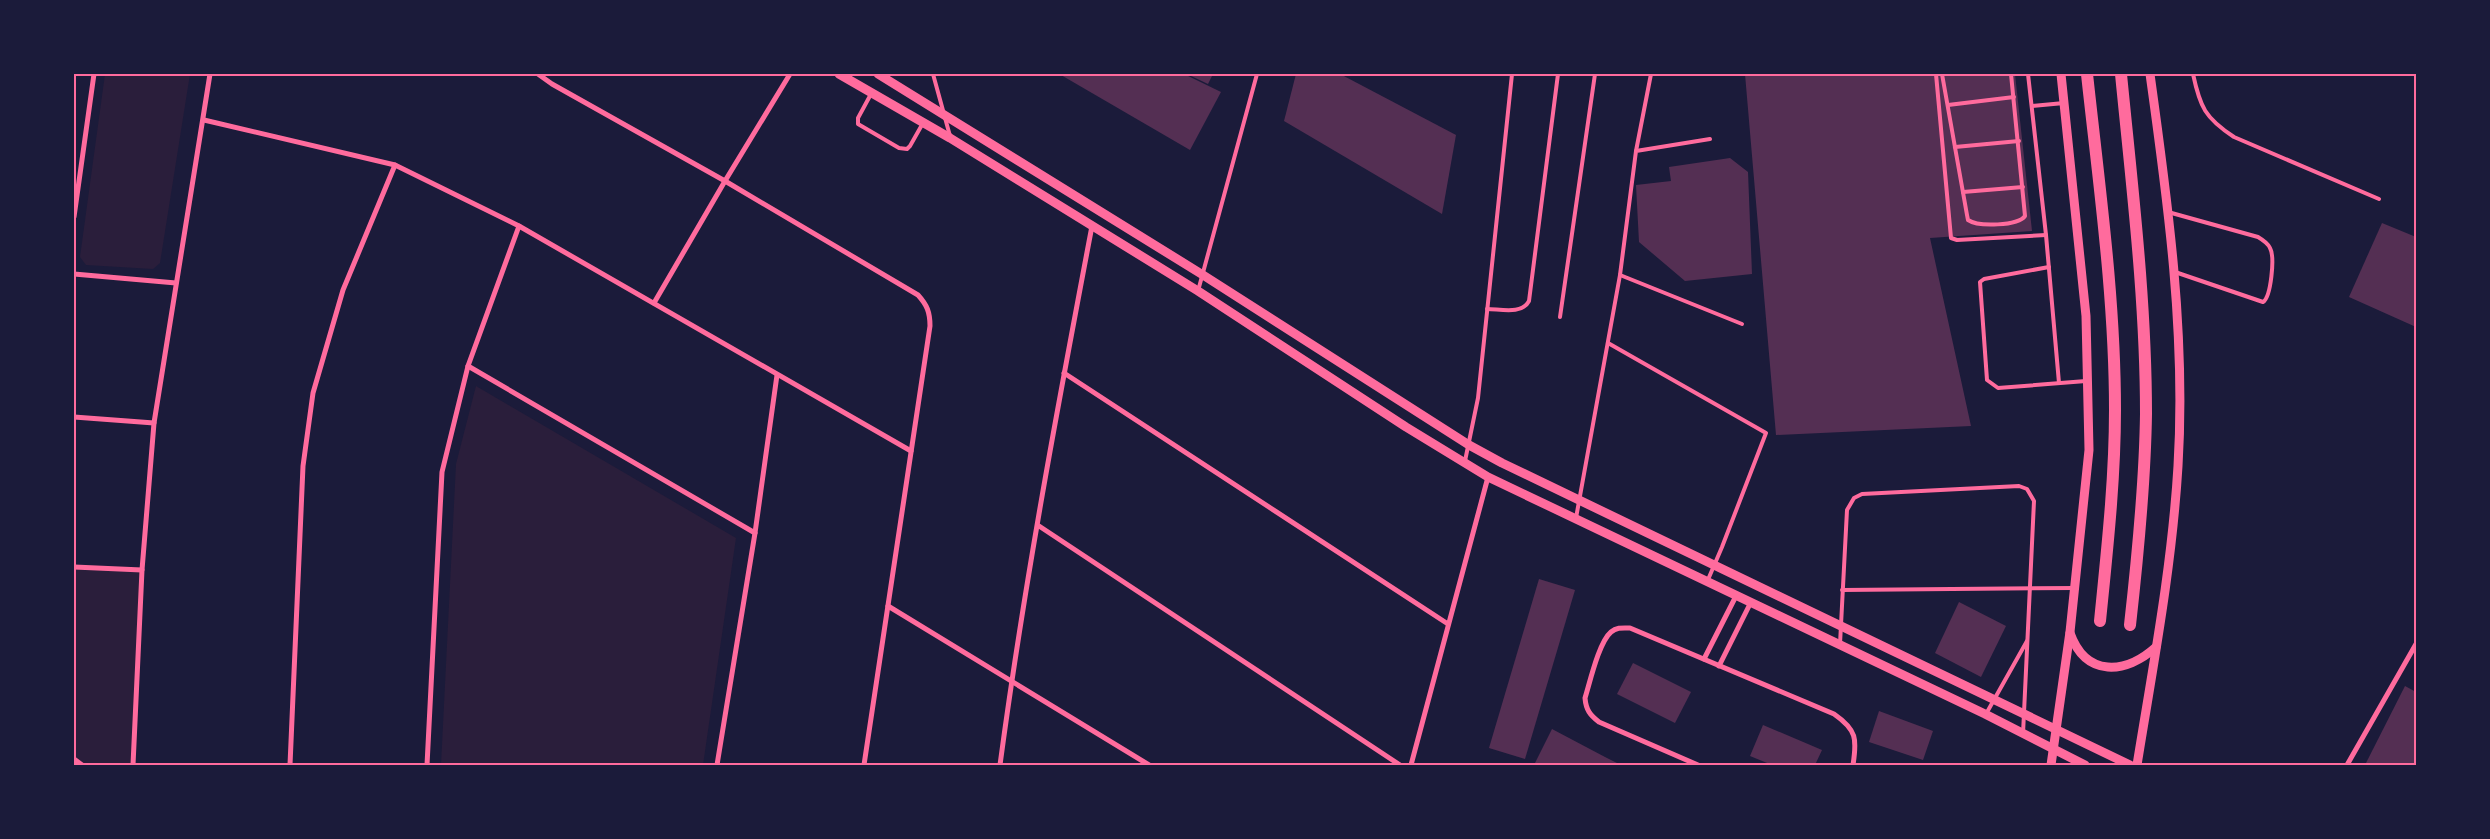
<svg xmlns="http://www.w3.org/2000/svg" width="2490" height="839" font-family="'IBM Plex Serif',serif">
<rect width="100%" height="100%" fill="#1b1b3a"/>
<g fill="#2a1e3b">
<path d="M 105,74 L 190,74 L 160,263 L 153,269 L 86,265 L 80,257 Z"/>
<path d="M 476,386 L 736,538 L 703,765 L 441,765 L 456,464 Z"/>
<path d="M 74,567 L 142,570 L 133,765 L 82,765 L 74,759 Z"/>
</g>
<g fill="#542f53">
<path d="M 1062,74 L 1184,74 L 1221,92 L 1190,150 L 1061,75 Z"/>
<path d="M 1187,74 L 1213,74 L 1208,84 Z"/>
<path d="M 1296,74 L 1340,74 L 1456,135 L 1442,214 L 1284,121 Z"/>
<path d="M 1745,74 L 2015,74 L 2032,231 L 1930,238 L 1971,426 L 1776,435 Z"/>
<path d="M 1730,158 L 1748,172 L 1752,274 L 1685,281 L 1639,242 L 1636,185 L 1671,181 L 1669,167 Z"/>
<path d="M 2382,223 L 2416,237 L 2416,327 L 2349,297 Z"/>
<path d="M 1539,579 L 1575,590 L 1525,759 L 1489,748 Z"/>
<path d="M 1959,602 L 2006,626 L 1981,677 L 1935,653 Z"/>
<path d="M 1633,663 L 1691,692 L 1675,723 L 1617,694 Z"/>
<path d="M 2405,686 L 2416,692 L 2416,765 L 2365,765 Z"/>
<path d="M 1879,711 L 1933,731 L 1923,760 L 1869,742 Z"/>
<path d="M 1763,725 L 1822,750 L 1815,765 L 1772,765 L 1750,756 Z"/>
<path d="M 1552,729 L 1605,757 L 1621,765 L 1534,765 Z"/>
</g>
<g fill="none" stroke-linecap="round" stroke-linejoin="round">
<g stroke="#ff6b9d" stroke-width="4">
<path d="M 933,74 L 950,136"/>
<path d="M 1936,74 L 1951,238 L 1957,240 L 2046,235"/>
<path d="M 1942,74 L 1967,215 L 1968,220 C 1978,227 2018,226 2025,216 L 2011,74"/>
<path d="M 2028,74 L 2046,235 L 2059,383"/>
<path d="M 2193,74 C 2200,107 2205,118 2234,137 L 2379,199"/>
<path d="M 871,94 L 858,118 L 858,124 L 899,148 L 907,149 L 910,146 L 923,123"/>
<path d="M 1948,105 L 2014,97"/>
<path d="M 2032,106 L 2064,103"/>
<path d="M 1955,147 L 2019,141"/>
<path d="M 1636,151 L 1651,74"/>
<path d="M 1963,192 L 2023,187"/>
<path d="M 2168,212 L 2258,237 C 2263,240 2268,243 2270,248 C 2275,257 2271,297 2263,302 L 2175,272"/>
<path d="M 2049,267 L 1984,279 L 1980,282 L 1987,380 L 1998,388 L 2086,381"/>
<path d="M 1620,275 L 1742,324"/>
<path d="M 1198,291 L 1257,74"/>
<path d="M 1487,309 C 1500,309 1522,315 1529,301 L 1558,74"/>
<path d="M 1560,317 L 1595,74"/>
<path d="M 1608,343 L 1766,433 L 1722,547 L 1707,582"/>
<path d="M 1465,461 L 1478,398 L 1512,74"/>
<path d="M 1576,518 L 1620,275 L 1636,151 L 1710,139"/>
<path d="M 1842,590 L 2075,588"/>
<path d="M 1840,644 L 1847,510 L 1854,498 L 1862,494 L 2019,486 L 2027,489 L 2034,501 L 2023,734"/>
<path d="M 1986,714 L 2027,641"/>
</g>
<g stroke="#ff6b9d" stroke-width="5">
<path d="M 538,74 L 552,84 L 725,181 L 918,295 C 927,305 930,312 930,326 L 864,765"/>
<path d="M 204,120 L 395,165 L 519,226 L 911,451"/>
<path d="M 74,217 L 94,74"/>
<path d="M 74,274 L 176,283"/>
<path d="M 654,303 L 725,181 L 790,74"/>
<path d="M 468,366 L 755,533"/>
<path d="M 1064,373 L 1448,624"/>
<path d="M 74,417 L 154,423"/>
<path d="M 1039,526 L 1400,765"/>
<path d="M 74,567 L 142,570"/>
<path d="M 888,606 L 1149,765"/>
<path d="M 1704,659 L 1736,596"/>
<path d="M 1719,666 L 1751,602"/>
<path d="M 74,759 L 82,765"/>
<path d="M 133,765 L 142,570 L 154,423 L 210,74"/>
<path d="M 290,765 L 303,466 L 313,393 L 343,290 L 395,165"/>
<path d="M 427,765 L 442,472 L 468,366 L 519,226"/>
<path d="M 717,765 L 755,533 L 777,375"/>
<path d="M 1000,765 C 1024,585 1058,405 1092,226"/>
<path d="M 1411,765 L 1488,477"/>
<path d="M 1698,765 L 1599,722 C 1590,715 1586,710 1585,698 C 1590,682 1599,642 1611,632 C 1617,627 1623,628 1630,628 L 1834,714 C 1857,730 1857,739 1853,765"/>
<path d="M 2347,765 L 2416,644"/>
</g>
<g stroke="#ff6b9d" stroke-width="9">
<path d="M 839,74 L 950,138 L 1198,291 L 1406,427 L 1488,477 L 1985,714 L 2085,765"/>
<path d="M 878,74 L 1203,275 L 1469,445 L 1502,463 L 2130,765"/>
<path d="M 2070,633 C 2086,678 2126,674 2156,647"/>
<path d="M 2051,765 L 2070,632 L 2089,450 L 2086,316 L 2061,74"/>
<path d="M 2137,765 C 2153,666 2172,567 2178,466 C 2186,335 2168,203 2150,74"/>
</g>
<g stroke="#ff6b9d" stroke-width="12">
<path d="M 2087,74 C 2099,185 2115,298 2115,410 C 2115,480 2107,551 2100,621"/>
<path d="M 2121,74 C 2132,187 2146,300 2146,414 C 2145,484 2138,554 2130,625"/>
</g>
</g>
<rect width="2490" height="839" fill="none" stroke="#1b1b3a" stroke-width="150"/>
<rect x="75" y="75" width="2340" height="689" fill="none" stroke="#ff6b9d" stroke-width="2"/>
</svg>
